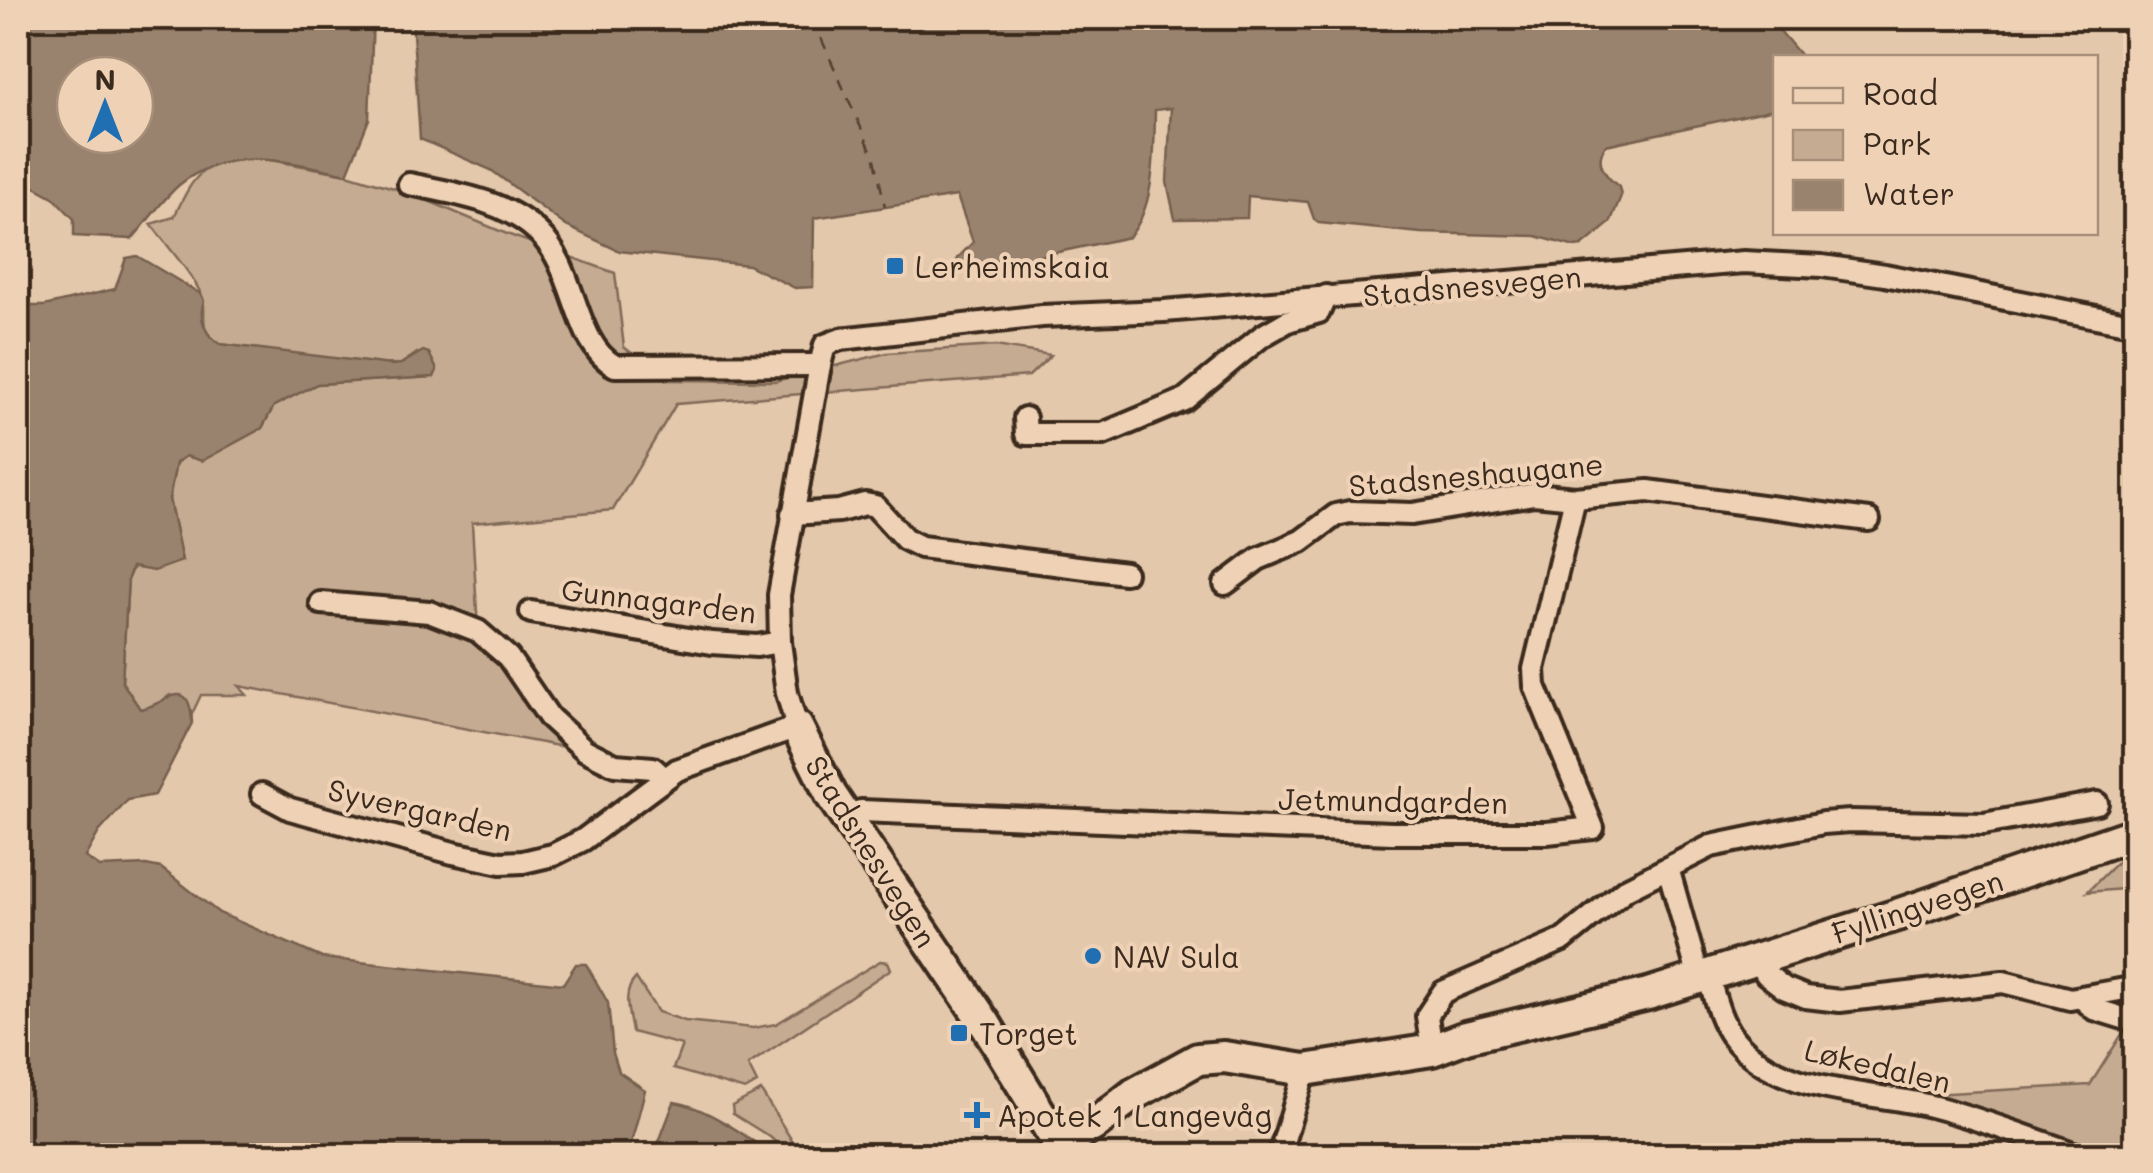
<svg xmlns="http://www.w3.org/2000/svg" width="2153" height="1173" font-family="Mali,sans-serif">
<rect width="100%" height="100%" fill="#e4c8ac"/>
<filter id="ink" filterUnits="userSpaceOnUse"><feTurbulence type="fractalNoise" baseFrequency=".01" numOctaves="2"/><feDisplacementMap in="SourceGraphic" scale="20" xChannelSelector="R" yChannelSelector="G"/><feConvolveMatrix kernelMatrix="1 2 1 2 8 2 1 2 1" color-interpolation-filters="sRGB"/></filter>
<g filter="url(#ink)">
<g fill="#c5ab91" stroke="#806a58" stroke-width="2.5">
<path d="M 253,157 L 347,174 L 407,192 L 507,234 L 615,273 L 624,347 L 666,380 L 775,381 L 887,353 L 996,346 L 1051,355 L 1029,376 L 676,404 L 613,510 L 472,523 L 478,630 L 580,750 L 239,686 L 247,695 L 201,695 L 192,714 L 187,702 L 170,695 L 153,708 L 140,709 L 122,682 L 128,578 L 133,566 L 182,561 L 169,499 L 176,463 L 186,456 L 202,460 L 262,428 L 274,406 L 317,384 L 433,377 L 417,353 L 401,364 L 373,365 L 220,344 C 195,330 209,314 202,296 C 192,273 166,245 151,224 L 174,217 C 197,169 200,166 253,157 Z"/>
<path d="M 2135,851 L 2135,888 L 2087,892 L 2120,859 Z"/>
<path d="M 880,961 L 888,962 L 891,969 L 748,1065 L 757,1083 L 745,1090 L 673,1069 L 682,1045 L 632,1032 C 629,1013 621,993 636,978 L 658,1012 L 685,1021 L 753,1028 L 776,1024 Z"/>
<path d="M 2134,1015 L 2135,1155 L 2081,1155 L 1914,1095 L 2090,1085 Z"/>
<path d="M 761,1091 L 801,1155 L 790,1155 L 770,1137 L 733,1114 L 732,1106 Z"/>
</g>
<g fill="#9a836e" stroke="#745f4e" stroke-width="2.5" fill-rule="evenodd">
<path d="M 18,18 L 373,18 L 369,119 L 347,174 C 289,162 230,144 179,185 C 162,200 147,222 132,239 L 74,236 L 74,219 L 53,197 L 24,181 L 18,182 ZM 75,75 L 135,75 L 135,135 L 75,135 Z"/>
<path d="M 412,18 L 1769,18 L 1802,57 L 1776,58 L 1775,109 L 1606,145 C 1593,162 1606,177 1619,187 L 1621,196 L 1610,223 L 1582,246 L 1575,247 L 1536,236 L 1421,233 L 1319,223 L 1314,219 L 1308,202 L 1248,196 L 1247,218 L 1175,219 L 1167,182 L 1171,108 L 1155,110 C 1154,150 1156,206 1129,237 L 964,272 L 957,259 L 973,242 L 957,196 L 814,218 L 813,287 L 795,288 L 748,265 L 619,251 L 566,226 L 491,170 L 420,139 Z"/>
<path d="M 137,256 L 201,294 L 204,301 C 198,317 205,336 220,344 L 391,365 L 401,364 L 423,351 L 429,353 L 437,370 L 434,377 L 317,384 L 274,406 L 262,428 L 202,461 L 186,456 L 176,463 L 169,499 L 182,561 L 154,571 L 132,567 L 128,578 L 122,682 L 140,709 C 162,708 190,670 192,723 L 155,795 L 128,800 L 99,832 L 85,857 L 100,867 L 146,865 L 161,868 L 219,913 L 322,958 L 563,984 L 576,964 L 586,964 L 608,1003 L 613,1053 L 619,1072 L 645,1090 L 628,1155 L 18,1155 L 18,633 L 26,624 L 28,615 L 18,611 L 18,558 L 22,555 L 26,535 L 18,531 L 18,306 L 44,306 L 115,289 L 126,258 Z"/>
<path d="M 674,1102 C 703,1106 749,1136 770,1155 L 654,1155 Z"/>
</g>
<g fill="none" stroke-linecap="round" stroke-linejoin="round">
<path stroke="#534032" stroke-width="2.5" stroke-dasharray="12 10" stroke-linecap="butt" d="M 812,18 L 875,159 L 885,207"/>
<defs>
<g id="street">
<path d="M 409,184 C 453,193 506,200 539,233 C 577,270 574,344 615,366 L 820,365"/>
<path d="M 1025,418 L 1026,434 L 1103,434 L 1184,400 L 1262,336 L 1288,321 L 1319,312 L 1326,296"/>
<path d="M 792,514 L 839,511 L 865,504 L 875,506 L 905,539 L 921,547 L 1125,573"/>
<path d="M 1225,584 L 1258,559 L 1301,541 L 1336,515 L 1350,512 L 1412,514 L 1534,494 L 1575,498 L 1648,491 L 1869,520"/>
<path d="M 321,603 L 429,612 L 478,631 L 508,657 L 549,717 L 585,750 L 615,765 L 653,768 L 664,778"/>
<path d="M 531,612 L 712,643 L 757,646 L 780,642"/>
<path d="M 262,794 L 290,809 L 453,853 L 501,863 L 523,862 L 553,855 L 583,840 L 677,770 L 797,727 L 787,693 L 780,642 L 779,595 L 820,365 L 825,345 L 841,339 L 1042,316 L 1164,311 L 1744,262 L 1822,266 L 1885,275 L 2136,325"/>
<path d="M 846,815 L 861,811 L 1392,833 L 1547,833 L 1593,828 L 1535,686 L 1534,669 L 1575,498"/>
<path d="M 1668,868 L 1699,978"/>
<path d="M 1758,958 L 1766,974 L 1784,988 L 1806,997 L 1840,1001 L 2003,982 L 2070,999 L 2136,987"/>
<path d="M 1708,975 C 1714,996 1720,1022 1734,1039 C 1781,1096 1870,1090 1935,1107 C 1985,1120 2034,1140 2082,1156"/>
<path d="M 2083,999 L 2094,1009 L 2136,1022"/>
<path d="M 1432,1050 L 1427,1016 L 1443,992 L 1563,940 L 1626,889 L 1711,846 L 1823,823 L 1851,821 L 1984,824 L 2097,803"/>
<path d="M 1279,1156 L 1305,1070"/>
</g>
<g id="secondary">
<path d="M 797,727 L 831,795 L 986,1025 L 1066,1156"/>
<path d="M 1061,1145 L 1094,1125 L 1134,1094 L 1198,1059 L 1224,1057 L 1305,1070 L 1432,1050 L 1466,1037 L 1648,994 L 1897,915 L 2136,833"/>
</g>
</defs>
<use href="#street" stroke="#3b2a1e" stroke-width="28"/>
<use href="#secondary" stroke="#3b2a1e" stroke-width="38"/>
<use href="#street" stroke="#efd2b5" stroke-width="20"/>
<use href="#secondary" stroke="#efd2b5" stroke-width="30"/>
</g>
</g>
<g fill="#1f6fb2" stroke="#efd2b5" stroke-width="4">
<rect x="885" y="256" width="20" height="20" rx="5"/>
<circle cx="1093" cy="956" r="10"/>
<rect x="949" y="1023" width="20" height="20" rx="5"/>
<path d="M972 1100h10v10h10v10h-10v10h-10v-10h-10v-10h10z"/>
</g>
<g text-anchor="middle" dominant-baseline="central" stroke-width="8" stroke-linejoin="round" paint-order="stroke">
<g font-size="30" fill="#3b2a1e" stroke="#efd2b5" text-anchor="start">
<text x="915" y="266">Lerheimskaia</text>
<text x="1113" y="956">NAV Sula</text>
<text x="979" y="1033">Torget</text>
<text x="997" y="1115">Apotek 1 Langevåg</text>
</g>
<g font-size="30" fill="#3b2a1e" stroke="#efd2b5">
<text transform="translate(1472 285) rotate(-5)">Stadsnesvegen</text>
<text transform="translate(1476 474) rotate(-5)">Stadsneshaugane</text>
<text transform="translate(659 600) rotate(7)">Gunnagarden</text>
<text transform="translate(1393 800) rotate(1)">Jetmundgarden</text>
<text transform="translate(420 809) rotate(13)">Syvergarden</text>
<text transform="translate(872 851) rotate(58)">Stadsnesvegen</text>
<text transform="translate(1917 906) rotate(-18)">Fyllingvegen</text>
<text transform="translate(1878 1065) rotate(13)">Løkedalen</text>
</g>
</g>
<rect width="2153" height="1173" fill="none" stroke="#efd2b5" stroke-width="60"/>
<rect x="30" y="30" width="2093" height="1113" fill="none" stroke="#3b2a1e" stroke-width="4" filter="url(#ink)"/>
<rect x="1773" y="55" width="325" height="180" fill="#efd2b5" stroke="#a78f79" stroke-width="2.5"/>
<rect x="1793" y="88" width="50" height="15" fill="#efd2b5" stroke="#a78f79" stroke-width="2.5"/>
<text x="1863" y="105" font-size="30" fill="#3b2a1e">Road</text>
<rect x="1793" y="130" width="50" height="30" fill="#c5ab91" stroke="#a78f79" stroke-width="2.5"/>
<text x="1863" y="155" font-size="30" fill="#3b2a1e">Park</text>
<rect x="1793" y="180" width="50" height="30" fill="#9a836e" stroke="#a78f79" stroke-width="2.5"/>
<text x="1863" y="205" font-size="30" fill="#3b2a1e">Water</text>
<g transform="translate(105 105)"><circle r="48" fill="#efd2b5" stroke="#a78f79" stroke-width="2.5"/>
<path d="M0-8L18 38L0 25L-18 38Z" fill="#1f6fb2"/>
<text y="-15" font-size="28" font-weight="bold" text-anchor="middle" fill="#3b2a1e">N</text>
</g>
</svg>
